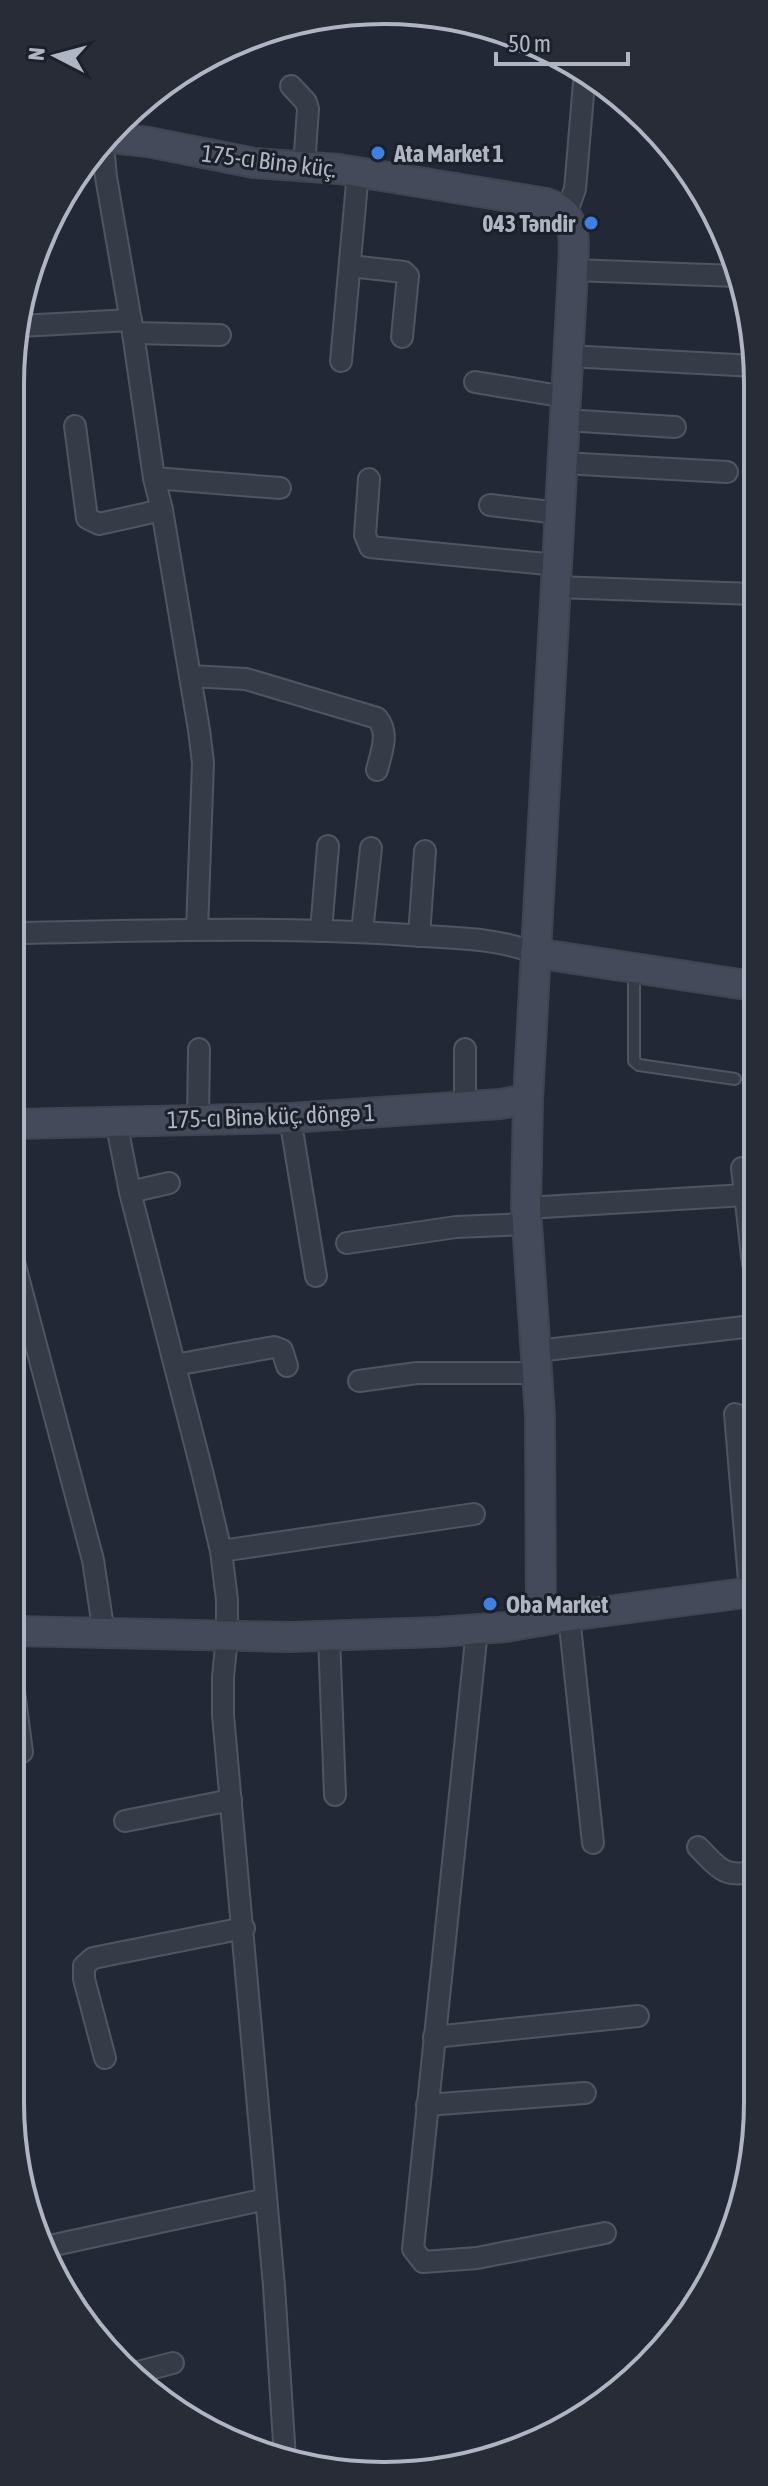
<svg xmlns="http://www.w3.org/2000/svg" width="768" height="2486" font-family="'Asap Condensed',sans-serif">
<rect width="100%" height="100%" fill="#222836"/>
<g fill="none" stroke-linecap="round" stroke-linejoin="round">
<defs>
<g id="lane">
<path d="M 634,969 L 634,1061 L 639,1065 L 735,1079"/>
<path d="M 13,1334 L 32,1330"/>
</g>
<g id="street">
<path d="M 291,86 L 306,102 L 308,109 L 304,166"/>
<path d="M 103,146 L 106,177 L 133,333 L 154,478 L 162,510 L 199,730 L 203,763 L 197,930"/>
<path d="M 566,214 L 575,189 L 585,71"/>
<path d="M 350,266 L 404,272 L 408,276 L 402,337"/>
<path d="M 573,270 L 737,276"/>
<path d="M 20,326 L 131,320"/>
<path d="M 133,333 L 220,335"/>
<path d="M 568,356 L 755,366"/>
<path d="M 341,361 L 358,172"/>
<path d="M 475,382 L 566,397"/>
<path d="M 565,420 L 675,427"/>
<path d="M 75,426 L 87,518 L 99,524 L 162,510"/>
<path d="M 562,463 L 727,472"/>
<path d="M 154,478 L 280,488"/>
<path d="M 369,479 L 365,535 L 370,547 L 557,565"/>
<path d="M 490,505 L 559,513"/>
<path d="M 556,587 L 754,594"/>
<path d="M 190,676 L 246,679 L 377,718 C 390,733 381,753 377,770"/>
<path d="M 321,931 L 328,846"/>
<path d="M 362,932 L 371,848"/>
<path d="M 15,933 C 145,931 277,926 408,935 C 450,938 495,937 535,953"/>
<path d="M 419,936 L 425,851"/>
<path d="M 465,1106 L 465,1049"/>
<path d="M 290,1118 L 316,1276"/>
<path d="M 198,1119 L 199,1049"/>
<path d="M 116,1121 L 130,1192 L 203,1475 L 221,1551 L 227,1600 L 227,1636 L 223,1677 L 223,1715 L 274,2286 L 285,2458"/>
<path d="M 742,1168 L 753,1264"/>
<path d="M 130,1192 L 169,1183"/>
<path d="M 526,1208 L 745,1195"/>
<path d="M 347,1243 L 456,1227 L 527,1224"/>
<path d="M 13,1258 L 93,1560 L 104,1634"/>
<path d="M 537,1351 L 753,1326"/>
<path d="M 175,1365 L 274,1347 L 282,1350 L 287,1366"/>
<path d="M 359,1381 L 417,1373 L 539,1373"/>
<path d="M 735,1414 L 750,1592"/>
<path d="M 221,1551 L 474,1514"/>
<path d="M 569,1616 L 593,1843"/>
<path d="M 477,1630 L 413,2249 L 423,2262 L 477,2258 L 605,2233"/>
<path d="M 329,1636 L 335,1795"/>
<path d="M 12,1676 L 22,1752"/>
<path d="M 125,1821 L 231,1800"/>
<path d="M 698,1847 C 717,1866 723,1878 751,1872"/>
<path d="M 434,2037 L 638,2016"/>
<path d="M 105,2058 L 84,1979 L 84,1966 L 93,1958 L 244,1928"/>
<path d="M 427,2105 L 585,2093"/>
<path d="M 45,2247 L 266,2199"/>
<path d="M 134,2373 L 173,2363"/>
<path d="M 580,2418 L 584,2417"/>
</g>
<g id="secondary">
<path d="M 111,138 L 148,142 L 254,163 L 339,169 L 546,203 C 579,213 574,241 573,270 L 528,1099 L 526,1208 L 540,1416 L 541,1621"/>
<path d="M 535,953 L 753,986"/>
<path d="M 14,1124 L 290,1118 L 500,1104 L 528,1099"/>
<path d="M 12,1631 L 290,1637 L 438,1632 L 506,1627 L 569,1616 L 752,1592"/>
</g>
</defs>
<use href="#lane" stroke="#505561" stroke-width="14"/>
<use href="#street" stroke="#505561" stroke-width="24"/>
<use href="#secondary" stroke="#3f4450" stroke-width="32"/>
<use href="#lane" stroke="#353b47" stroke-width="10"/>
<use href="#street" stroke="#353b47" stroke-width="20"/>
<use href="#secondary" stroke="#444a59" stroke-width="28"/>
</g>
<g fill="#3f7fe0" stroke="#1b202b" stroke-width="3">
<circle cx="378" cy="153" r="8"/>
<circle cx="591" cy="223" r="8"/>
<circle cx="490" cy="1604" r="8"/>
</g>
<g text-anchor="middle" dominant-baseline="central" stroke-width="6" stroke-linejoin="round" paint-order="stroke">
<g font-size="24" font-weight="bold" fill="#b0b5c3" stroke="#1b202b" text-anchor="start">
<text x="394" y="153">Ata Market 1</text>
<text x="575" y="223" text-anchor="end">043 Təndir</text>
<text x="506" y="1604">Oba Market</text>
</g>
<g font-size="24" fill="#b0b5c3" stroke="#1b202b">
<text transform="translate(269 161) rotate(7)">175-cı Binə küç.</text>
<text transform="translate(271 1116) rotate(-2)">175-cı Binə küç. döngə 1</text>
</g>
</g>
<path d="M0 0H768V2486H0ZM384 24H384A360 360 0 0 1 744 384V2102A360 360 0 0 1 384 2462H384A360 360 0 0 1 24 2102V384A360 360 0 0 1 384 24Z" fill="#272c37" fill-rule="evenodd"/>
<path fill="none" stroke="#b0b5c3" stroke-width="4" d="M384 24H384A360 360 0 0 1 744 384V2102A360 360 0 0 1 384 2462H384A360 360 0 0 1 24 2102V384A360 360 0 0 1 384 24Z"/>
<g transform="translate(56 56) rotate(276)" stroke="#1b202b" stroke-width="6" paint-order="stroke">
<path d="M0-6L14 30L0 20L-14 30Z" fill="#b0b5c3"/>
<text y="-12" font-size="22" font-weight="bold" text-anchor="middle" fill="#b0b5c3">N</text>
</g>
<path d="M496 52v12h132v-12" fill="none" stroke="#b0b5c3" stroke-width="4"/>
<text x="508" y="52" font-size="24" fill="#b0b5c3" stroke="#1b202b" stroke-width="6" paint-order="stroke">50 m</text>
</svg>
